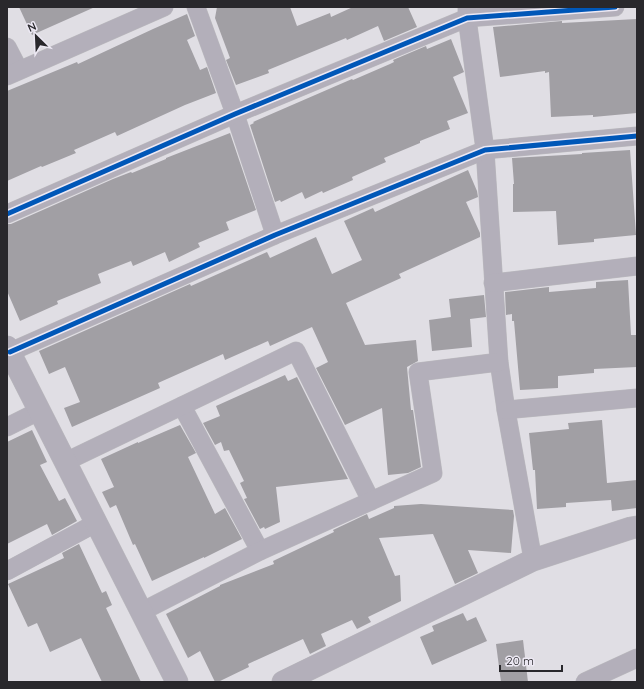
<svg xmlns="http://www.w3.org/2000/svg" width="644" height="689" font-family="Quicksand,sans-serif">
<rect width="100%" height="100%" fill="#e0dee4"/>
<g fill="#a19fa4">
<path d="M 19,7 L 95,7 L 32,35 Z"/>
<path d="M 217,7 L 290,7 L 297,26 L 330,13 L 331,17 L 353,7 L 408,7 L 417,27 L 384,41 L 378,26 L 347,40 L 346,38 L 268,70 L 269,73 L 236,85 L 226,60 L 230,58 L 215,18 Z"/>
<path d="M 187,14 L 195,36 L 187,40 L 200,70 L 207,67 L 216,93 L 185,105 L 117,136 L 115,132 L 74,150 L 76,153 L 42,167 L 41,166 L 7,181 L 7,91 L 77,62 L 78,64 L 153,29 Z"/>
<path d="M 637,19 L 637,113 L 593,117 L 593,115 L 551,117 L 549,72 L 545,73 L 545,71 L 500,77 L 493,27 L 562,21 L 562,23 Z"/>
<path d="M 451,39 L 464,72 L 453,77 L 468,113 L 447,121 L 450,129 L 420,141 L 420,143 L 384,158 L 386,162 L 352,177 L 353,180 L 323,193 L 322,191 L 305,199 L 302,192 L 281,202 L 280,200 L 275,202 L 250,125 L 254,123 L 253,122 L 352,79 L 353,80 L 390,64 L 394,62 L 393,60 L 426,46 L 427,49 Z"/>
<path d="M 230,133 L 256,210 L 226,222 L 229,230 L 198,243 L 200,247 L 169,262 L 165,252 L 133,266 L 131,261 L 98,274 L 101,283 L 57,301 L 58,304 L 20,321 L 7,291 L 7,224 L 11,224 L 113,179 L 131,172 L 132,173 L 166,159 L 166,158 Z"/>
<path d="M 630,150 L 636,235 L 594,239 L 594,242 L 558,245 L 556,211 L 513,212 L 513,184 L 514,184 L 512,158 L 582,154 L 582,153 Z"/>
<path d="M 468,170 L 477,191 L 478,197 L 466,202 L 480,233 L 480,237 L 399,274 L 401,278 L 346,303 L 365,345 L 416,340 L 418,361 L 407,367 L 411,410 L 413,410 L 421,467 L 408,473 L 388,475 L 382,408 L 345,425 L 316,368 L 328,362 L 312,327 L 270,346 L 268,341 L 225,360 L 223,354 L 158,383 L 160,388 L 72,427 L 64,408 L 80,402 L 65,367 L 49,374 L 39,351 L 190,284 L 191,286 L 267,252 L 270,258 L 316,237 L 332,274 L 362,260 L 344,221 L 373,208 L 375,212 Z"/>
<path d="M 628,280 L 631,335 L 637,335 L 637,367 L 594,369 L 594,373 L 558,376 L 558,388 L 520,390 L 514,321 L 512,321 L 512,314 L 506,315 L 505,292 L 549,287 L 549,292 L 596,288 L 596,282 Z"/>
<path d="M 484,295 L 486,317 L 470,319 L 472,347 L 432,351 L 429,320 L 451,317 L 449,299 Z"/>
<path d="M 285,375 L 288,381 L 297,377 L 348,479 L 276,487 L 280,522 L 265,529 L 264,527 L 260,529 L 244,499 L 247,498 L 240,483 L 244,481 L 229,450 L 224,451 L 221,442 L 215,445 L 203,423 L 220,416 L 216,406 Z"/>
<path d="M 602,420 L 607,483 L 637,480 L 637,508 L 612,511 L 611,500 L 566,503 L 566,507 L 537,509 L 535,470 L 533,470 L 529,433 L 569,429 L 568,423 Z"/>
<path d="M 180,425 L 196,453 L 188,457 L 215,514 L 225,508 L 242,539 L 204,558 L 204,557 L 152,581 L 135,544 L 133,545 L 116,505 L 110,508 L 102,492 L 114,487 L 101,459 L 138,442 L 138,443 Z"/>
<path d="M 32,430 L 47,462 L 40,465 L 59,501 L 65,498 L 77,521 L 52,535 L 47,524 L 7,544 L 7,442 Z"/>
<path d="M 421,504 L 513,510 L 514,516 L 511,553 L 468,550 L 478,573 L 455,584 L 433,534 L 379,538 L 395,576 L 400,575 L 401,601 L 368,617 L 371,622 L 357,629 L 352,620 L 321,634 L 326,646 L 310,654 L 303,639 L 248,664 L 249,667 L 218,682 L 215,682 L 200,651 L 188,658 L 166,614 L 220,586 L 220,585 L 274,564 L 273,561 L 334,532 L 333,530 L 367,514 L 369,519 L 394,508 L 394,506 Z"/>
<path d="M 79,544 L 102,593 L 106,591 L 112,605 L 106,608 L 141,682 L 102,682 L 81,638 L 50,652 L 37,623 L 28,627 L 21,612 L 8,584 L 64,558 L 62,553 Z"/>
<path d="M 463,613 L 467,621 L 476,617 L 487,641 L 432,665 L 420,637 L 434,631 L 432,626 Z"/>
<path d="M 523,640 L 528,682 L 501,682 L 496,644 Z"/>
</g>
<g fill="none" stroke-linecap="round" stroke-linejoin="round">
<defs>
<g id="minor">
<path d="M 196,7 L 235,114 L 275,235"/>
<path d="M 467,7 L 467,18 L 485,150 L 499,362 L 506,410 L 533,560"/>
<path d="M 7,47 L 19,70"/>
<path d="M 7,76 L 164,7"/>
<path d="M 7,214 L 235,114 L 467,18 L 615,7"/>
<path d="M 493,283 L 637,266"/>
<path d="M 10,352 L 275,235 L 485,150 L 637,136"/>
<path d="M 182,406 L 260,551"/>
<path d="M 506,410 L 637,398"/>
<path d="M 7,427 L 39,411"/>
<path d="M 65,462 L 296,351 L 371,501"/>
<path d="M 7,571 L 96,523"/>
<path d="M 141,612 L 260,551 L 433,473 L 418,372 L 499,362"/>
<path d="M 585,682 L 637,658"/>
</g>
<g id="tertiary">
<path d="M 7,347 L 177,682"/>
<path d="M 283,682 L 533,560 L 631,528 L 637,527"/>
</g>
</defs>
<use href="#minor" stroke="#bbbabe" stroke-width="19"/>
<use href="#tertiary" stroke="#bbbabe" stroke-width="23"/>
<use href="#minor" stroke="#b3afba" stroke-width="18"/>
<use href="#tertiary" stroke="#b3afba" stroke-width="22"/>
<defs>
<g id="cycleway">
<path d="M 7,214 L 235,114 L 467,18 L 615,7"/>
<path d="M 10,352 L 275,235 L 485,150 L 637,136"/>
</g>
</defs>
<use href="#cycleway" stroke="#ede9f4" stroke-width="8"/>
<use href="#cycleway" stroke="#0057b8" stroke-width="5"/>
</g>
<rect width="644" height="689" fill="none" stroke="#29282c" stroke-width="16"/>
<g transform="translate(36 36) rotate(336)" stroke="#ede9f4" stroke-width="3" paint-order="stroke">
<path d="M0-3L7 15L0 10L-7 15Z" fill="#29282c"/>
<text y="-6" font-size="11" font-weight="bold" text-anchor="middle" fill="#29282c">N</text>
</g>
<path d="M500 665v6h62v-6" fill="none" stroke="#29282c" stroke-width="2"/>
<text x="506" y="665" font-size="12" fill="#29282c" stroke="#ede9f4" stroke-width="3" paint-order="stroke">20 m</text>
</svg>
